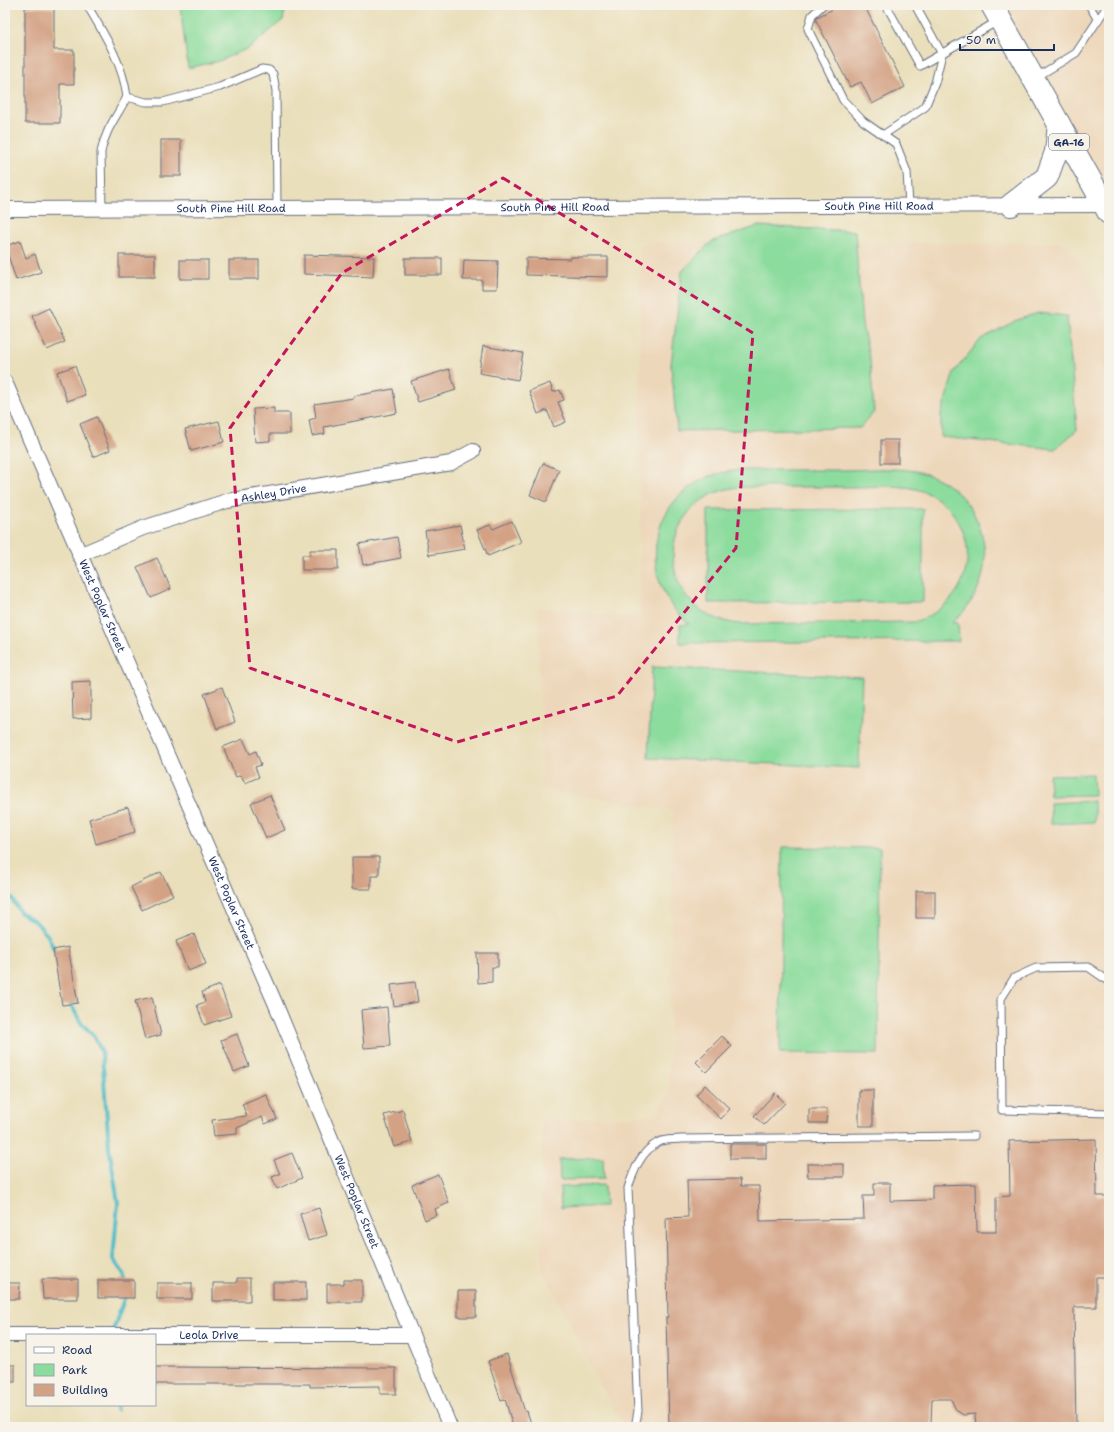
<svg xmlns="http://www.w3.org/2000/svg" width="1114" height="1432" font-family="'Shantell Sans',sans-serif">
<rect width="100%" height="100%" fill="#f7f3e8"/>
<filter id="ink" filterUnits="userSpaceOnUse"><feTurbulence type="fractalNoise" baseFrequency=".025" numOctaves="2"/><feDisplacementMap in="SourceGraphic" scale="8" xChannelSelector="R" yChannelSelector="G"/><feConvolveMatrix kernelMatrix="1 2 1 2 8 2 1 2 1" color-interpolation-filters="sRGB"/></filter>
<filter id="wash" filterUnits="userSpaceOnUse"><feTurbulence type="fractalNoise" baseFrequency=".012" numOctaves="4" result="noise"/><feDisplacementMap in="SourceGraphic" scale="16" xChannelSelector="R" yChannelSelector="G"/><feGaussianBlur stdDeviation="0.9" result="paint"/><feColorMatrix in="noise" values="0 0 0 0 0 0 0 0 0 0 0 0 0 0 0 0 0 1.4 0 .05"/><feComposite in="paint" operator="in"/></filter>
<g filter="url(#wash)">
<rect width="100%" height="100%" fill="#eadfbb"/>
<g fill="#edd7ba">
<path d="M 998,5 L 1109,5 L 1109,226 L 1094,199 Z"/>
<path d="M 640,243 L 1068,243 L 1109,318 L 1109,1427 L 624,1427 L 590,1366 L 542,1269 L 542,1121 L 655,1115 L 669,1093 L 673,811 L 542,789 L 538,608 L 640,618 Z"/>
</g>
<g fill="#8bdc9d" stroke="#53867e" fill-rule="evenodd">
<path d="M 180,5 L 286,5 L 283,20 L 249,48 L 219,61 L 188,68 Z"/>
<path d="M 758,226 L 855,231 L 862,324 L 870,360 L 874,412 L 860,428 L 677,431 L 671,365 L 682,271 L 711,242 Z"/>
<path d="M 1038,313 L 1067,316 L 1077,430 L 1055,449 L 941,437 L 941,414 L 954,372 L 981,339 L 1017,320 Z"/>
<path d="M 739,470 C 772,470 805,470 839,470 C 863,470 890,467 915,471 C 952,478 980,509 984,546 C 988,577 974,604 952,623 L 958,623 L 959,641 L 680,643 L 680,625 L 689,624 C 639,584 645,505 706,478 C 716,473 727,472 739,470 ZM 739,487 C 778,487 817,487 855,487 C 877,487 903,483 925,492 C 954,504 973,537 966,568 C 960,597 940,613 914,622 L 741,624 C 652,617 650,497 739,487 Z"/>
<path d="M 923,509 L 923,602 L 708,603 L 708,510 Z"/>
<path d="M 652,667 L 862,677 L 859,768 L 648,758 Z"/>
<path d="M 1093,774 L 1094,795 L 1050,796 L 1049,775 Z"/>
<path d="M 1094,801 L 1095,822 L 1051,824 L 1050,803 Z"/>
<path d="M 782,847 L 880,848 L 878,1054 L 780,1053 Z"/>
<path d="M 603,1158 L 604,1179 L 560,1180 L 559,1159 Z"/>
<path d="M 604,1185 L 605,1206 L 561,1208 L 560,1187 Z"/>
</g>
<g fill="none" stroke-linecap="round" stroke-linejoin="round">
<g stroke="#4ebcc7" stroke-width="4">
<path d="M 5,881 L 10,896 L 20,912 L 36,922 L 48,936 L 56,954"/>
<path d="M 69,1001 L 81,1023 L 94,1036 L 102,1053 L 109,1147 L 118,1203 L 113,1259 L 124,1274 L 126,1285"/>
<path d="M 114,1333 L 114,1328 L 126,1293"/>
<path d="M 116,1410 L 117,1405"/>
</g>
</g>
<g id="blocks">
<g fill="#d3a184">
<path d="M 841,5 L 864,5 L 905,87 L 872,104 L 861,82 L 850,87 L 816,20 L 817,17 Z"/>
<path d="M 25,7 L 54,8 L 54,50 L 74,50 L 74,84 L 60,84 L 60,123 L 25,123 Z"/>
<rect x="161" y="140" width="20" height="36"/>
<path d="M 20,241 L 26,258 L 35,254 L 41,272 L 16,280 L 5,246 Z"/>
<rect x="119" y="255" width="36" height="22"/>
<path d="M 304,255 L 374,257 L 373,277 L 304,274 Z"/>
<path d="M 571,257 L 608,257 L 608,277 L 526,275 L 526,258 L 571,259 Z"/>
<rect x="405" y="258" width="37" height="17"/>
<rect x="180" y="260" width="28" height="19"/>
<rect x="229" y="260" width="30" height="19"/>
<path d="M 464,260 L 498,261 L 497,289 L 482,289 L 482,280 L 463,280 Z"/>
<path d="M 49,308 L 65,342 L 47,350 L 32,316 Z"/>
<path d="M 483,346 L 523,353 L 518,380 L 479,373 Z"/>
<path d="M 75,366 L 85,395 L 67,401 L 57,372 Z"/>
<path d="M 449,369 L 456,390 L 418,402 L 411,381 Z"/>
<path d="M 550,383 L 553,392 L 560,390 L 564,400 L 558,402 L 566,422 L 554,427 L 547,410 L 538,414 L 529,391 Z"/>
<path d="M 393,389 L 397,413 L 324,427 L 325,434 L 312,436 L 309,420 L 316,418 L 314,404 L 354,398 L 354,396 Z"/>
<path d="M 274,408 L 274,413 L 290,413 L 290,434 L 270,434 L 270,441 L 255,442 L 253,409 Z"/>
<path d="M 97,417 L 110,450 L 93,457 L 80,424 Z"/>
<path d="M 219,421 L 224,442 L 191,451 L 185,429 Z"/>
<rect x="881" y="440" width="17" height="23"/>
<path d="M 543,463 L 559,470 L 546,502 L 530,495 Z"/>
<path d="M 512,521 L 521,542 L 488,556 L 477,530 L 490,525 L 493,529 Z"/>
<path d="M 460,525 L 465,549 L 429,555 L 425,531 Z"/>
<path d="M 397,537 L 401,558 L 363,565 L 359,544 Z"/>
<path d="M 310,550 L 338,550 L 338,570 L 302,570 L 302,555 L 310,555 Z"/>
<path d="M 157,558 L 171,589 L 151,598 L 137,567 Z"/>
<path d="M 91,681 L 91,718 L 73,719 L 72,682 Z"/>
<path d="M 222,687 L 235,722 L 217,729 L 204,694 Z"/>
<path d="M 243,739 L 250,754 L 256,751 L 261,765 L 255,767 L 259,777 L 245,783 L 241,775 L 236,777 L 223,747 Z"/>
<path d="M 270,795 L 285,830 L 266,838 L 251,803 Z"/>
<path d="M 128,807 L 135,832 L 96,844 L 89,819 Z"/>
<path d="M 352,857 L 379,857 L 379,876 L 371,876 L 371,889 L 352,889 Z"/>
<path d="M 161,872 L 173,895 L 142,910 L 131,887 Z"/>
<rect x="916" y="891" width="19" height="27"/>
<path d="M 194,934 L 206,964 L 188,971 L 176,941 Z"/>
<path d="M 68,947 L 78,1003 L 62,1005 L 53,950 Z"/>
<path d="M 477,953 L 498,953 L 498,967 L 492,967 L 492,982 L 478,983 Z"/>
<path d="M 415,982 L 418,1002 L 394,1006 L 391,985 Z"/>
<path d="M 220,985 L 231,1016 L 204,1025 L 197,1005 L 205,1002 L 202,992 Z"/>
<path d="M 152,997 L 161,1035 L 145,1039 L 135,1001 Z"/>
<path d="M 387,1007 L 390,1046 L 364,1048 L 361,1010 Z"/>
<path d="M 237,1034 L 249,1066 L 234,1072 L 221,1040 Z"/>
<path d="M 722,1036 L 732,1046 L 706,1072 L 696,1062 Z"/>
<path d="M 705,1085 L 730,1109 L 721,1119 L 696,1095 Z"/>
<rect x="859" y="1090" width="14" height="36"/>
<path d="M 775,1093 L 785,1103 L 764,1125 L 754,1116 Z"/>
<path d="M 266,1094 L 277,1119 L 265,1124 L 262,1117 L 237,1128 L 237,1134 L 214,1136 L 212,1120 L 247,1116 L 242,1104 Z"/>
<path d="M 809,1109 L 827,1109 L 826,1123 L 809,1123 Z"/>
<path d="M 403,1110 L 412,1142 L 394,1147 L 384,1115 Z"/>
<path d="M 1096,1139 L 1097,1196 L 1109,1196 L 1109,1277 L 1096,1277 L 1096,1307 L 1074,1307 L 1076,1427 L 976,1427 L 975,1414 L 963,1415 L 959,1412 L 955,1408 L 951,1399 L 932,1399 L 931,1423 L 930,1427 L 669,1427 L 666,1317 L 668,1317 L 666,1218 L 688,1217 L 687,1180 L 740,1179 L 741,1186 L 759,1186 L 760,1221 L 864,1219 L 863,1196 L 874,1196 L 874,1183 L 890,1183 L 890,1201 L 932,1200 L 932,1185 L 976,1184 L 977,1232 L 996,1232 L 996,1197 L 1010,1196 L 1009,1141 Z"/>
<rect x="730" y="1144" width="36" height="15"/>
<path d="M 292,1153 L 302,1178 L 277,1189 L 272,1177 L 280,1174 L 274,1160 Z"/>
<path d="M 807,1164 L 844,1164 L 844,1177 L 808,1177 Z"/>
<path d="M 438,1174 L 449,1203 L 435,1209 L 437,1215 L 425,1220 L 412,1185 Z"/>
<path d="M 319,1208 L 327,1235 L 308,1241 L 300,1214 Z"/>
<path d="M 237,1278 L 250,1278 L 250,1301 L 213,1301 L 213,1283 L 237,1283 Z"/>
<path d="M 42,1279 L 78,1279 L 78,1299 L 43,1299 Z"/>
<rect x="98" y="1280" width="36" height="18"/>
<path d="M 344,1280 L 362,1280 L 362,1302 L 327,1302 L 327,1284 L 344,1284 Z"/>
<rect x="273" y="1282" width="33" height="18"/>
<path d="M 5,1283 L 20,1283 L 19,1299 L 5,1299 Z"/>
<rect x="157" y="1283" width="35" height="16"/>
<rect x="458" y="1291" width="18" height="26"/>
<path d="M 507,1354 L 525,1412 L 527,1411 L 532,1427 L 513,1427 L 505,1399 L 501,1401 L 488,1361 Z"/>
<rect x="5" y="1365" width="10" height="17"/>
<path d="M 155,1367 L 396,1368 L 396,1394 L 380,1394 L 380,1386 L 310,1387 L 310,1384 L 155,1384 Z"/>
</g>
</g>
</g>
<g filter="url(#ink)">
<use href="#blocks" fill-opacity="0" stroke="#636d7f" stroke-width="1"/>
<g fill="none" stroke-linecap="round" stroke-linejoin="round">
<defs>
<g id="lane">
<path d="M 87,5 C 104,34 123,63 127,97 L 146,102 L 163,102 L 220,87 L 262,69 L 269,70 L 273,74 L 276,91 L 277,208"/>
<path d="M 823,5 L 812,15 L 808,29 L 843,100 L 863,121 L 896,144 L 907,172 L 909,206"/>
<path d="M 886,5 L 920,66 L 998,21"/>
<path d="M 1089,5 L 1098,20"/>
<path d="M 1035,78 L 1076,53 L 1108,5"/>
<path d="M 883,135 L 925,107 L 935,83 L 942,54 L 915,5"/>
<path d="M 102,209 L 101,152 C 105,130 117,116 127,97"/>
<path d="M 1109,984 L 1107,980 L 1088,967 L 1036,968 L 1014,978 L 1001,999 L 1002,1110 L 1109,1113"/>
<path d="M 635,1427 L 638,1411 L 628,1188 C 634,1170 641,1151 659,1142 C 665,1139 674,1140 681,1139 L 974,1136"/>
</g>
<g id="street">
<path id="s1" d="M 5,209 L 1109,205"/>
<path id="s2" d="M 5,382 L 276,1005 L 450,1427"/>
<path id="s3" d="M 79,555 L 143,528 L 227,501 L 451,463 L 473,451"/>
<path id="s4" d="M 5,1335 L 412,1335"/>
</g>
<g id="primary">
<path d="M 992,5 L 1109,213"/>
<path d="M 1011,205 L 1047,177 L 1056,152 L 1059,124"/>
</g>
</defs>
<use href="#lane" stroke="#636d7f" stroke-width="9"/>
<use href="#street" stroke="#636d7f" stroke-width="16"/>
<use href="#primary" stroke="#636d7f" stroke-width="24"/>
<use href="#lane" stroke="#fff" stroke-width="7"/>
<use href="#street" stroke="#fff" stroke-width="14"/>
<use href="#primary" stroke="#fff" stroke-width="22"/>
</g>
</g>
<path fill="none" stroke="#c2185b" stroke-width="3" stroke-dasharray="8 5" stroke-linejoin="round" d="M 503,178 L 753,333 L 736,548 L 617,696 L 457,742 L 250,668 L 230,428 L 342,273 Z"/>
<g text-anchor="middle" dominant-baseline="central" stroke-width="4" stroke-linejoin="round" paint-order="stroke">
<rect fill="#f7f3e8" stroke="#5d6a87" stroke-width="1" x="1049" y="134" width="40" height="16" rx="3"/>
<g font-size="10" font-weight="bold" fill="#1b2f5e">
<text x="1069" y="142">GA-16</text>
</g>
<g font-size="11" fill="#1b2f5e" stroke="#f7f3e8">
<text stroke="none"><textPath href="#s1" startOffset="874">South Pine Hill Road</textPath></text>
<text stroke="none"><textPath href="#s1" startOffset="550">South Pine Hill Road</textPath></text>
<text stroke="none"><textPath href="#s1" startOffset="226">South Pine Hill Road</textPath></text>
<text stroke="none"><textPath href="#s3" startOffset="205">Ashley Drive</textPath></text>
<text stroke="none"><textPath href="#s2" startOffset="244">West Poplar Street</textPath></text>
<text stroke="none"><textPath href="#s2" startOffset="568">West Poplar Street</textPath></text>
<text stroke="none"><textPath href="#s2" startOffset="892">West Poplar Street</textPath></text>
<text stroke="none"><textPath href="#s4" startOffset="204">Leola Drive</textPath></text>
</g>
</g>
<rect width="1114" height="1432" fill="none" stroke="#f7f3e8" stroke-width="20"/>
<rect x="26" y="1334" width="130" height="72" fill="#f7f3e8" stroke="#9fa5b1"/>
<rect x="34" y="1347" width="20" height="6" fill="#ffffff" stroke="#9fa5b1"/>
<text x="62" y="1354" font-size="12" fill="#1b2f5e">Road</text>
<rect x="34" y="1364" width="20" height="12" fill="#8bdc9d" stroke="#9fa5b1"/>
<text x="62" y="1374" font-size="12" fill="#1b2f5e">Park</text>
<rect x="34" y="1384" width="20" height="12" fill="#d3a184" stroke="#9fa5b1"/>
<text x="62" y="1394" font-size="12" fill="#1b2f5e">Building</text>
<path d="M960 44v6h94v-6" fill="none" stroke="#1b2f5e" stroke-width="2"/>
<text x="966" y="44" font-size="12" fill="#1b2f5e" stroke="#f7f3e8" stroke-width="3" paint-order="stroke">50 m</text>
</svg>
